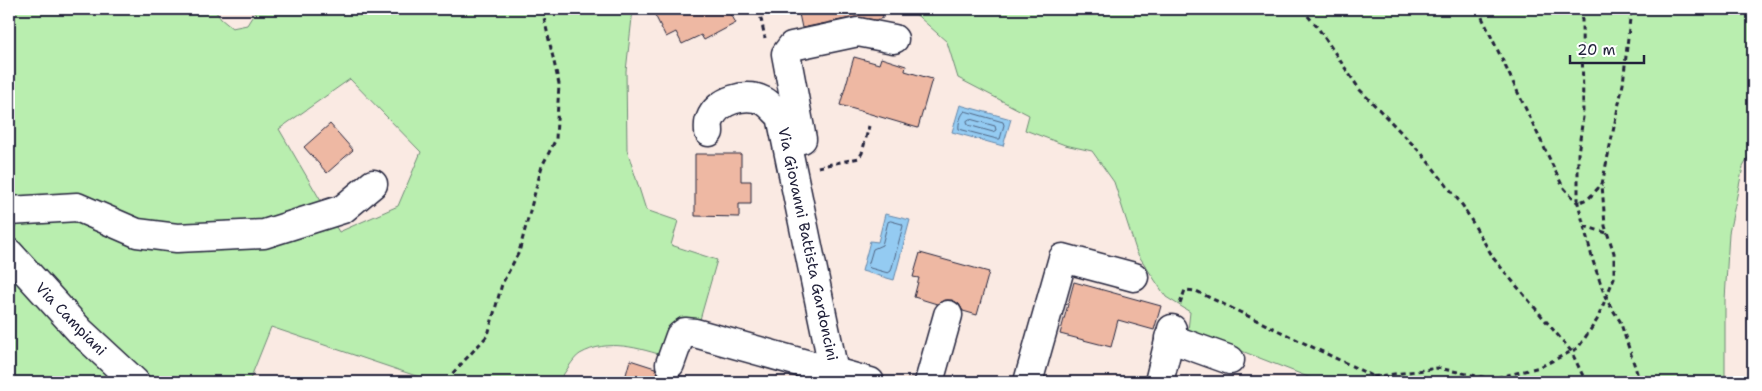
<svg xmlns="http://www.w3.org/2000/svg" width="1762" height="391" font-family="'Shantell Sans',sans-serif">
<rect width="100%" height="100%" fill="#faeae3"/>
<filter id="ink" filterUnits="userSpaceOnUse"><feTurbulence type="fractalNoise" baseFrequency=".02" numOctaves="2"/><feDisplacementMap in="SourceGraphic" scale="10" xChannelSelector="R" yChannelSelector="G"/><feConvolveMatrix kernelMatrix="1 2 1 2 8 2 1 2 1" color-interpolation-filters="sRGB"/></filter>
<g filter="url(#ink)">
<g fill="#b9eeaf" stroke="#6e8875" fill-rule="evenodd">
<path d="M 9,9 L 214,9 L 221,19 L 232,28 L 247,25 L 257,9 L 633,9 L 626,71 L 627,150 L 646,210 L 678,221 L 671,245 L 717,260 L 699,323 L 680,317 L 668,357 C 639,348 608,338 580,354 C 573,358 564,375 558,382 L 434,382 L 271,327 L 249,382 L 9,382 ZM 350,79 L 421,152 L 398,206 L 339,232 L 279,129 Z"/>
<path d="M 910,9 L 1753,9 L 1753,149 L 1743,167 L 1729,233 L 1725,300 L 1725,378 L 1723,382 L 1321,382 L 1188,330 L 1190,312 L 1166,297 L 1137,253 L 1114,182 L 1092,151 L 1065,145 L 1025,130 L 1029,115 L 958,78 L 947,42 Z"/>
</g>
<g fill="#94cbf2" stroke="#6687a9">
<path d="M 960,105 L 1011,119 L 1003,146 L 952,132 Z"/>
<path d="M 885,214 L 910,220 L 894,280 L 862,271 L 870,241 L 878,242 Z"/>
</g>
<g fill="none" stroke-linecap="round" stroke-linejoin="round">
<g stroke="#506684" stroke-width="1">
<path d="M 965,111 L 1003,122 L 1004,125 L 1000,139 L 997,139 L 959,129 C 958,124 961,114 965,111 Z"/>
<path d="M 970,119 L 995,126 L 996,130 L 993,132 L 968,125 L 967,121 Z"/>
<path d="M 891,221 L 902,224 L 903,226 L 891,271 L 888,273 L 870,268 L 868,266 L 873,249 L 882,245 L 888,222 Z"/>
</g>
</g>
<g fill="#eeb8a3" stroke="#22223b">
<path d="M 668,9 L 728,9 L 736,23 L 704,40 L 701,35 L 682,44 L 676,32 L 666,37 L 655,15 Z"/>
<path d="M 798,9 L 882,9 L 883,18 L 876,20 L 855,17 L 802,28 Z"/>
<path d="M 854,57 L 879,64 L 881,58 L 906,66 L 905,71 L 932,79 L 918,128 L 840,105 Z"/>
<path d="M 330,124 L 353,150 L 327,173 L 304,147 Z"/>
<path d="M 695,154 L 741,154 L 741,181 L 751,181 L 751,204 L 739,204 L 739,217 L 695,216 Z"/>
<path d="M 920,253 L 989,272 L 977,315 L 963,311 L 959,304 L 952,300 L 944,300 L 937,304 L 914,297 L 919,278 L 913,277 Z"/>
<path d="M 1074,282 L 1161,306 L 1154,330 L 1118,320 L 1111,347 L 1060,334 Z"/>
<path d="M 630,360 L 655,368 L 658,374 L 665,379 L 673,379 L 680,376 L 687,377 L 686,382 L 624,382 Z"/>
</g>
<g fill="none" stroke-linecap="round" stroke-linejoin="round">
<defs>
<g id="minor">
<path d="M 709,132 C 709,128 708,123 710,120 C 717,100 746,92 764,101 C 770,104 776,112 781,116 L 834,372"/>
<path d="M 802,139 L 786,54 L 792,46 L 858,32 L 894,39"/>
<path d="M 9,211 L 77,207 L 137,233 L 177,238 L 264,234 L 343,209 L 373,184"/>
<path d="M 9,253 L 80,331 L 135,382"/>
<path d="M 1169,338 L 1230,360"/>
<path d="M 670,364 L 680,336 L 685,332 L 695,333 L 870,382"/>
<path d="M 929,382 L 948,315"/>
<path d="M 1028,382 L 1063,258 L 1134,277"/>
<path d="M 1159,382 L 1172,329"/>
</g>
</defs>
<use href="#minor" stroke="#22223b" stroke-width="31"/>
<g stroke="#22223b" stroke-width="3" stroke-dasharray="5 4" stroke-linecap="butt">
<path d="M 759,9 L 765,38"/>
<path d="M 1302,9 L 1318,28 L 1360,90 L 1422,154 L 1463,206 L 1494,259 L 1571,351 L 1586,382"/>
<path d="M 1478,9 L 1563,187 L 1578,203 L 1593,261 L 1606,299 L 1620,321 L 1640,382"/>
<path d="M 1579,9 L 1582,20 L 1583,117 L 1578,154 L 1578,203 L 1589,198 L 1602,184"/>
<path d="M 818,167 L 859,158 L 862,153 L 869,126"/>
<path d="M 1584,226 L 1607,233"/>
<path d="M 1180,304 L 1185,290 L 1196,291 L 1385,382"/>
<path d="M 1373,377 L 1438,368 L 1492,379 L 1540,367 L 1578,348 L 1597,320 L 1614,278 L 1614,253 L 1605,226 L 1602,184 L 1623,84 L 1631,9"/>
<path d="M 451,382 L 452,374 L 488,335 L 502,284 L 519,252 L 542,166 L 556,139 L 559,84 L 542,9"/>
</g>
<use href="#minor" stroke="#fff" stroke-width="28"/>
</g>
</g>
<g text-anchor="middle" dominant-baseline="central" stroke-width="4.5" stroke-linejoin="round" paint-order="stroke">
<g font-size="15" fill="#22223b" stroke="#fff">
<text transform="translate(808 244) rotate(78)">Via Giovanni Battista Gardoncini</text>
<text transform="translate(71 319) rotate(46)">Via Campiani</text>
</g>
</g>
<rect width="1762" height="391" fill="none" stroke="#fff" stroke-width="30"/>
<rect x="15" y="15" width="1732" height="361" fill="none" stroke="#22223b" stroke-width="2" filter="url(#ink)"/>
<path d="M1570 55v8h74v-8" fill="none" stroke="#22223b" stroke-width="2.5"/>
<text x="1577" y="55" font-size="15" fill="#22223b" stroke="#ffffff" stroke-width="4" paint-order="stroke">20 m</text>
</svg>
